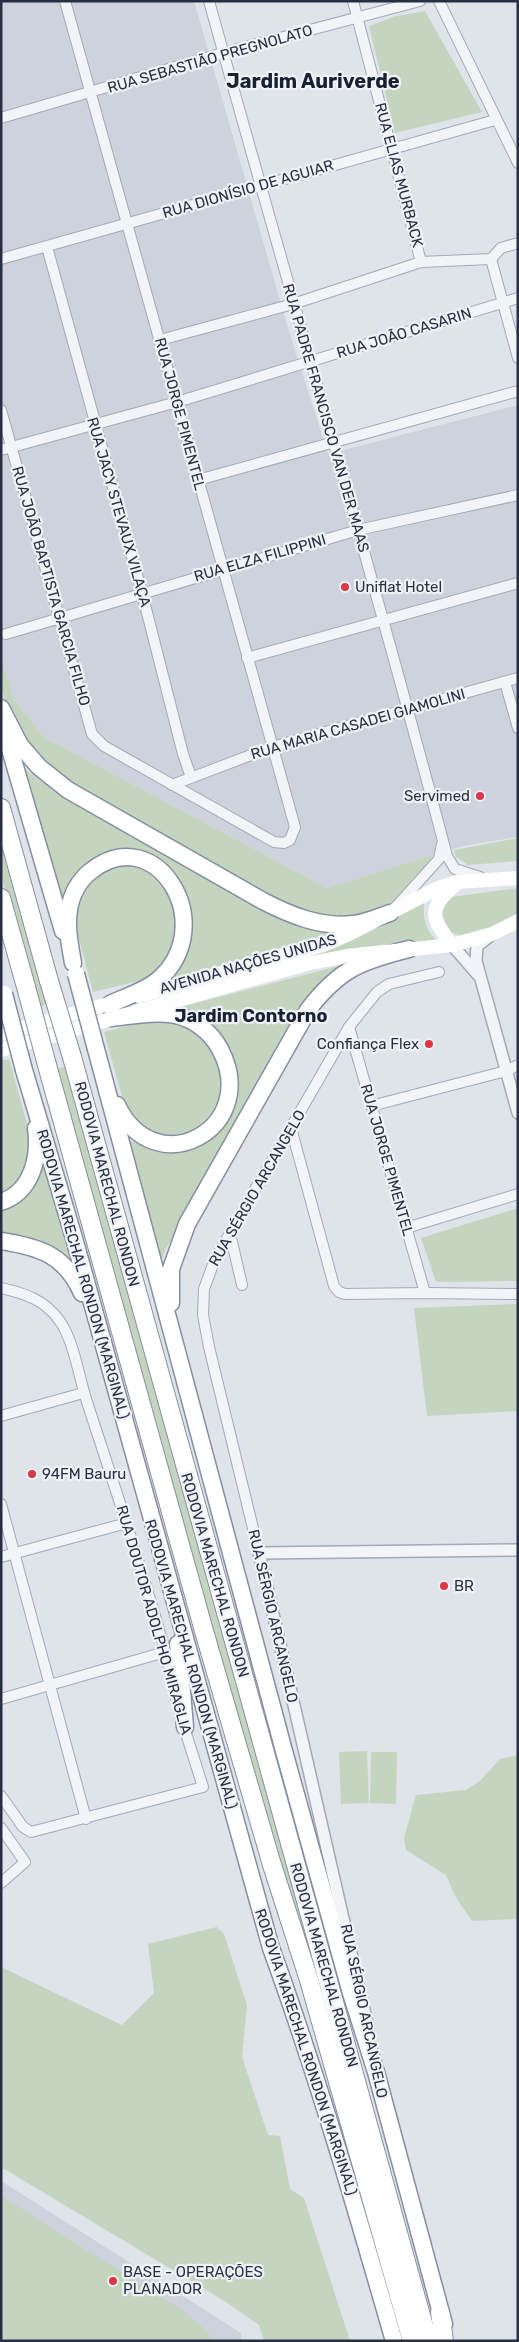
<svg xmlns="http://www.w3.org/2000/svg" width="519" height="2342" font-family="Rubik,sans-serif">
<rect width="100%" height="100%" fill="#dfe3ea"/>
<g fill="#cdd2dc">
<path d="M 1,1 L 194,1 L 288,328 L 328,454 L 518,405 L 518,837 L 463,846 L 327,888 L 44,737 L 14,699 L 1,657 Z"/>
<path d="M 1,2181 L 241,2333 L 242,2341 L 1,2341 Z"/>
</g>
<g fill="#c4d5bf">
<path d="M 425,11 L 482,112 L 395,133 L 369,26 L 396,16 Z"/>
<path d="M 1,657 L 14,699 L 44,737 L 327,888 L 433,855 L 420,874 L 384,910 L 338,920 L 290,909 L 65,783 L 31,748 L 6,702 L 1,689 Z"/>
<path d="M 25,769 L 39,780 L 74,800 L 333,933 L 167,981 L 190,932 L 187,900 L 128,853 L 68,888 L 62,901 Z"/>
<path d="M 1,828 L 48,1004 L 39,1007 L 1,875 Z"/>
<path d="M 518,838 L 518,861 L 468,865 L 456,857 L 454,850 Z"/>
<path d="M 126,863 L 149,869 L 174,899 L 177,941 L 156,974 L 139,981 L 93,992 L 76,928 C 74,911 79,883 96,874 C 105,869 117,867 126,863 Z"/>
<path d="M 518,888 L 518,914 C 499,924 467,944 447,930 C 440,917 441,907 452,897 Z"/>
<path d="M 424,902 C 423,919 425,929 437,941 L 364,947 L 304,957 L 365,934 Z"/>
<path d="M 342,965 L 322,984 L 180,1228 L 166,1248 L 161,1261 L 127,1138 L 132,1142 L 135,1140 L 160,1150 L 233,1108 C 238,1088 238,1061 225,1043 C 217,1033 188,1017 177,1008 Z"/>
<path d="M 154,1019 L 183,1023 L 210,1043 L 225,1081 L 213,1121 L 178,1139 L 145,1131 L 124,1104 L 104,1032 Z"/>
<path d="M 9,1059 L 28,1127 L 30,1147 L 25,1175 L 1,1198 L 1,1061 Z"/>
<path d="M 67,1066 L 343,2059 L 340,2060 L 284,1883 L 56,1070 Z"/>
<path d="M 44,1159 L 72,1261 L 63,1255 L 1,1236 L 1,1209 L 39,1171 L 41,1171 Z"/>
<path d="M 518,1208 L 518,1281 L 436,1282 L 421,1238 Z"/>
<path d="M 518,1304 L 518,1411 L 427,1416 L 414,1308 Z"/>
<path d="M 367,1751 L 369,1803 L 341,1804 L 339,1752 Z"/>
<path d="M 371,1752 L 397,1752 L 396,1804 L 370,1803 Z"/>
<path d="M 518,1755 L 518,1919 L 472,1921 L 455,1896 L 446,1875 L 406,1850 L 404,1838 L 416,1795 L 466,1790 L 480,1781 L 500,1759 Z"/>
<path d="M 217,1927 L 224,1934 L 247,2005 L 242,2057 L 268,2135 L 280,2136 L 290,2189 L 304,2198 L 350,2341 L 264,2341 L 259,2325 L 223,2300 L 1,2167 L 1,1967 L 122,2025 L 154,1993 L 148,1944 Z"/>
<path d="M 1,2196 L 182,2310 L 207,2331 L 213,2341 L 1,2341 Z"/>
</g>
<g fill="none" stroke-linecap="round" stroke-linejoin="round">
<defs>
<g id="minor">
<path d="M 209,1 C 288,286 372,570 447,856 L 455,869 L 480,877"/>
<path d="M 353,1 L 421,262"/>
<path d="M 439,1 L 518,163"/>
<path d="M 1,118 L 223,53 L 420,1"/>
<path d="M 47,247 L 142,593 L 183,754 L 191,777"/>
<path d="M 1,259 L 495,120"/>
<path d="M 491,259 L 518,358"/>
<path d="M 160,340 L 293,304 L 421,262 L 491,259 L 501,248 L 518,243"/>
<path d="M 1,410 L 92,734 L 104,746 L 274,842 L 284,843 L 290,840 L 295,827 L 65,1"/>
<path d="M 1,450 L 177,402 L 518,298"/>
<path d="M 198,480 L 518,391"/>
<path d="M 6,634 L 358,530 L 518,495"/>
<path d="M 247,658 L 518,583"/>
<path d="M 505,682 L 518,728"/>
<path d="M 172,785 L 272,747 L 518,678"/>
<path d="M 394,909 L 439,859 L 442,844"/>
<path d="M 349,1027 L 425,1293"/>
<path d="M 371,1106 L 506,1071 L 518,1065"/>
<path d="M 291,1128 L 334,1286 L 339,1292 L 345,1294 L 425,1293 L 518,1294"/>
<path d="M 406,1228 L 518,1194"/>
<path d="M 230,1233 L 242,1285"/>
<path d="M 1,1288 C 24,1293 45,1300 59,1320 C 74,1340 79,1378 87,1402 C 114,1485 142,1567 165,1651 C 169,1668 173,1685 177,1702"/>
<path d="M 1,1416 L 83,1393"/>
<path d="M 1,1504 L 86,1819"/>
<path d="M 259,1553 L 209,1347 L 203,1315 L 204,1289 L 215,1259 L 349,1027 L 377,992 L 389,984 L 439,972"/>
<path d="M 1,1557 L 127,1523"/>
<path d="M 1,1699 L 165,1652"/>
<path d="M 1,1796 L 23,1827 L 31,1832 L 203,1787 L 183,1724"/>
<path d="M 1,1828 L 25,1862 L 1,1883"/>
</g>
<g id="tertiary">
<path d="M 491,935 L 477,946 L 476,961 L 518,1113"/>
<path d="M 452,945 L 479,976"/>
<path d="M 368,2027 L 259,1553 L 518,1550"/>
</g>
<g id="trunk">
<path d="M 1,708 L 20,745 L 39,767 L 68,790 L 263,901 C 290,915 321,928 353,924 C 365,923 378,917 390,913"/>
<path d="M 5,732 L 63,931"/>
<path d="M 73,963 C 70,945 66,927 69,910 C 71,895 79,880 91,871 C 156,819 221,925 158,980 C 145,991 125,997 110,1004"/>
<path d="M 111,1018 C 132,1016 154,1011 175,1015 C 194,1019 211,1032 220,1049 C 262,1128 155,1186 117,1105"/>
<path d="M 96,1049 L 284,1751 L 351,1993 L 376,2072 L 444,2324"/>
<path d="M 24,1070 L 74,1238 L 271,1948 C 318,2077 356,2209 394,2341"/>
<path d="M 1,1202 C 32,1192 40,1157 36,1128"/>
<path d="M 1,1241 C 40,1247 65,1255 82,1293"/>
<path d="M 171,1303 L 171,1269 L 187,1224 L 308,1010 C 339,969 361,961 409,949"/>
<path d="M 178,1644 L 185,1727"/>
</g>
<g id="motorway">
<path d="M 1,808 L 49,981"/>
<path d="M 1,898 L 26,987"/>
<path d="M 72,1057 L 428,2341"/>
<path d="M 47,1065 L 204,1631 L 272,1865 L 309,1980 L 412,2341"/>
<path d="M 440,2312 L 444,2341"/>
</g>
</defs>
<use href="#minor" stroke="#a4a9b5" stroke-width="12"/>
<use href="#tertiary" stroke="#a4a9b5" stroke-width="14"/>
<use href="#trunk" stroke="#858fa2" stroke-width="19"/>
<use href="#motorway" stroke="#858fa2" stroke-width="20"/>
<use href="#minor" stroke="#f2f4f8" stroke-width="10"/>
<use href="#tertiary" stroke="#f2f4f8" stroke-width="11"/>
<g stroke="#fff" stroke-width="14">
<path d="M 452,945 C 431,918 427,909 455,885"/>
<path d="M 139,996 L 323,945 L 349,934 L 436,889 L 457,882 L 518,878"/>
<path d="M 1,1034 L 119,1001"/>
<path d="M 1,1050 L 306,964 L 347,956 L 452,945 L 492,934 L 518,921"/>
</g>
<use href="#trunk" stroke="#fff" stroke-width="16"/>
<use href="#motorway" stroke="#fff" stroke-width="18"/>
<defs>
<g id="trunk-bridge">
<path d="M 76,974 L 96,1049"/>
<path d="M 4,994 L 24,1070"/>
</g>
<g id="motorway-bridge">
<path d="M 49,981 L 72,1057"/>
<path d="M 26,987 L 47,1065"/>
</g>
</defs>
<use href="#trunk-bridge" stroke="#858fa2" stroke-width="19" stroke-linecap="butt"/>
<use href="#motorway-bridge" stroke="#858fa2" stroke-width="20" stroke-linecap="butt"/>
<use href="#trunk-bridge" stroke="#fff" stroke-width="16"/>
<use href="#motorway-bridge" stroke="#fff" stroke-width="18"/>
</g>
<g fill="#dd3647" stroke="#eff2f7" stroke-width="2">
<circle cx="345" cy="587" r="5"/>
<circle cx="480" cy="796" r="5"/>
<circle cx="429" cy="1044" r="5"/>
<circle cx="32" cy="1474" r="5"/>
<circle cx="444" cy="1586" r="5"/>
<circle cx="113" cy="2281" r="5"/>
</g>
<g text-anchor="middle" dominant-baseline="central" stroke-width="4.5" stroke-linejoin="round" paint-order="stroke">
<g font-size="15" fill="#262f43" stroke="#eff2f7">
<text transform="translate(210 59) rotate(-16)">RUA SEBASTIÃO PREGNOLATO</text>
<text transform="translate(399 175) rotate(75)">RUA ELIAS MURBACK</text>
<text transform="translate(248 189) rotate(-16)">RUA DIONÍSIO DE AGUIAR</text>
<text transform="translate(404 333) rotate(-17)">RUA JOÃO CASARIN</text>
<text transform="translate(180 414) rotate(75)">RUA JORGE PIMENTEL</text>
<text transform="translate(326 418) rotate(74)">RUA PADRE FRANCISCO VAN DER MAAS</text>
<text transform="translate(119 512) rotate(74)">RUA JACY STEVAUX VILAÇA</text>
<text transform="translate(260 558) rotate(-16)">RUA ELZA FILIPPINI</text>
<text transform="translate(51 586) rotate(74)">RUA JOÃO BAPTISTA GARCIA FILHO</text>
<text transform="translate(358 724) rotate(-16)">RUA MARIA CASADEI GIAMOLINI</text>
<text transform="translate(248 964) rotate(-16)">AVENIDA NAÇÕES UNIDAS</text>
<text transform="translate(387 1160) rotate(74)">RUA JORGE PIMENTEL</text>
<text transform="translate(107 1184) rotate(75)">RODOVIA MARECHAL RONDON</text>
<text transform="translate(257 1188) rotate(-60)">RUA SÉRGIO ARCANGELO</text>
<text transform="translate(83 1274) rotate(74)">RODOVIA MARECHAL RONDON (MARGINAL)</text>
<text transform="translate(215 1575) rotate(74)">RODOVIA MARECHAL RONDON</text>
<text transform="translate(273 1616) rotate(77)">RUA SÉRGIO ARCANGELO</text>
<text transform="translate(154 1620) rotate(74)">RUA DOUTOR ADOLPHO MIRAGLIA</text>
<text transform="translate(191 1664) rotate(74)">RODOVIA MARECHAL RONDON (MARGINAL)</text>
<text transform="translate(324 1965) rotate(74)">RODOVIA MARECHAL RONDON</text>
<text transform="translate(364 2011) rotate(78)">RUA SÉRGIO ARCANGELO</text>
<text transform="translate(306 2052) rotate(72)">RODOVIA MARECHAL RONDON (MARGINAL)</text>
</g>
<g font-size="15" fill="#262f43" stroke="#eff2f7" text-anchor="start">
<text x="355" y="587">Uniflat Hotel</text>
<text x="470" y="796" text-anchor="end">Servimed</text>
<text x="419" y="1044" text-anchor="end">Confiança Flex</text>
<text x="42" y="1474">94FM Bauru</text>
<text x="454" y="1586">BR</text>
<text x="123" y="2272">BASE - OPERAÇÕES<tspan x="123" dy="17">PLANADOR</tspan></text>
</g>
<g font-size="18" font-weight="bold" fill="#182034" stroke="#eff2f7">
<text x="251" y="1016">Jardim Contorno</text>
</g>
<g font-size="20" font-weight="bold" fill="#182034" stroke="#eff2f7">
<text x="313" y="81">Jardim Auriverde</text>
</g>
</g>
<rect width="519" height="2342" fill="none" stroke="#262f43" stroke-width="5"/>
</svg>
